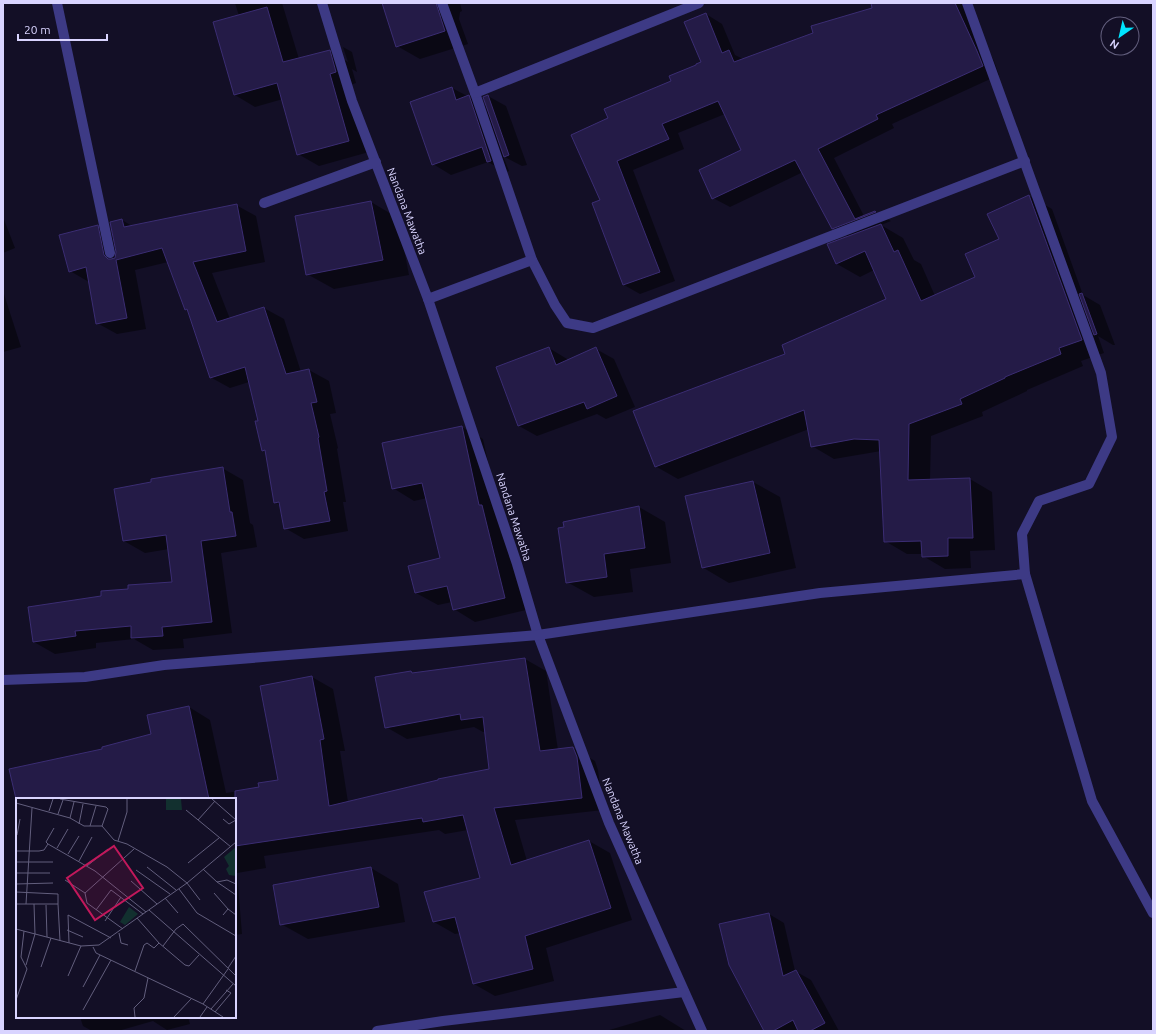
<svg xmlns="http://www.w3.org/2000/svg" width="1156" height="1034" font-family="Ubuntu,sans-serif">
<rect width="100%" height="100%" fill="#130f26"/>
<g fill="#0007">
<path d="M 235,3 L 282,3 L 299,59 L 329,51 L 348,62 L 343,47 L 352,52 L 357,72 L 352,69 L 356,83 L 350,85 L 369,152 L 319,166 L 298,154 L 283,99 L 255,107 L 235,95 L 239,16 Z"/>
<path d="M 383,3 L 460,3 L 462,11 L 460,12 L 459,19 L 468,44 L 420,59 L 397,46 Z"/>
<path d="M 875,3 L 971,3 L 969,9 L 994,61 L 999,75 L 892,124 L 894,128 L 834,158 L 864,216 L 875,212 L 891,221 L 881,225 L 903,238 L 914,260 L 921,264 L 935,296 L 976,277 L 1029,196 L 1052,209 L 1083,295 L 1100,305 L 1115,345 L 1113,345 L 1098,336 L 1104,353 L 1081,361 L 1083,366 L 1027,390 L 1027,391 L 982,412 L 983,416 L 931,436 L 930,480 L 970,479 L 992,492 L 995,550 L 970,551 L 971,568 L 945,569 L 923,556 L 923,554 L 907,554 L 885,541 L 881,451 L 834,459 L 812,446 L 809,429 L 678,479 L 655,466 L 787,354 L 887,300 L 874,270 L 860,277 L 837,264 L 829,245 L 849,237 L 833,228 L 803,172 L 730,207 L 713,198 L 743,151 L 725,114 L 678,133 L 684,149 L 633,170 L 675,281 L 640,294 L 624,285 L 602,201 L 609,119 L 673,82 L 702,63 L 706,14 L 722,24 L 735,55 L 743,59 L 814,34 L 874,8 Z"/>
<path d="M 452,88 L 488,107 L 488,96 L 506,106 L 527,165 L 522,166 L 503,156 L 509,171 L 506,172 L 488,162 L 451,175 L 433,164 Z"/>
<path d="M 371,202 L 398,218 L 409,275 L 334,289 L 307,274 Z"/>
<path d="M 236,205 L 256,216 L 265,262 L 212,273 L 230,319 L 264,308 L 284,319 L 301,372 L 309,370 L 329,381 L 336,413 L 330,414 L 338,448 L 337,449 L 346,502 L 343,502 L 348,531 L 304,539 L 285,528 L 281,506 L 275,502 L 267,453 L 263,450 L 259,421 L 249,382 L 230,388 L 210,377 L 189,311 L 186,309 L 168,262 L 135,270 L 146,329 L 117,334 L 97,323 L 89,282 L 70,271 L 97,227 L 114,236 L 122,220 L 132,226 Z"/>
<path d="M 3,217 L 15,248 L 3,253 Z"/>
<path d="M 3,291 L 21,347 L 3,352 Z"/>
<path d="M 549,348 L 567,359 L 568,361 L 596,349 L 614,359 L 635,407 L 606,419 L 597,414 L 537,436 L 519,426 Z"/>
<path d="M 462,427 L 483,439 L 500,517 L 526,610 L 475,622 L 454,609 L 452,602 L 438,605 L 416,593 L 409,567 L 442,559 L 427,498 L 414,501 L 393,488 Z"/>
<path d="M 222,468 L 243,480 L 250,523 L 253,525 L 257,547 L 221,553 L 232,633 L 183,639 L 184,648 L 153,650 L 134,639 L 96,643 L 96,648 L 55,654 L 34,642 L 103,597 L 129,590 L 173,583 L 169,549 L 145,553 L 124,541 Z"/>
<path d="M 753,482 L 780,497 L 796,568 L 729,583 L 702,567 Z"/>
<path d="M 639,507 L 665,522 L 671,563 L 630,569 L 633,592 L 594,597 L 567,582 Z"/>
<path d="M 525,659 L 546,671 L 558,750 L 573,748 L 595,761 L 598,770 L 603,810 L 515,820 L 527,861 L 589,841 L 610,853 L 632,920 L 546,948 L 554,981 L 495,996 L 474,984 L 460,933 L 455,934 L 434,922 L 482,879 L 468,830 L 445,834 L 439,830 L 264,856 L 266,868 L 237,873 L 242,934 L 235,935 L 235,799 L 17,799 L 17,801 L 10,770 L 104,750 L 152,734 L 189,707 L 210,720 L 226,793 L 260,788 L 279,781 L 312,677 L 333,689 L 345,751 L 340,751 L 348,802 L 490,770 L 485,732 L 483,732 L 474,727 L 407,739 L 386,727 L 411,672 L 414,674 Z"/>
<path d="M 371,868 L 398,884 L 405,922 L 308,939 L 281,924 Z"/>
<path d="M 769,914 L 784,923 L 795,971 L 811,980 L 839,1031 L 765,1031 Z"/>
<path d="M 660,1015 L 686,1031 L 606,1031 Z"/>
<path d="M 80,1017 L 188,1017 L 190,1024 L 167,1030 L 153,1021 L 118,1031 L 92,1031 L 83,1026 Z"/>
</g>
<g fill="#241b47" stroke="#3b2d73">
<path d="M 382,3 L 436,3 L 445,31 L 396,47 Z"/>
<path d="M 871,3 L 955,3 L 977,51 L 983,66 L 876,115 L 878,119 L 818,149 L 855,219 L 875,211 L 876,212 L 832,229 L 795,160 L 712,199 L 699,170 L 741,150 L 718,101 L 662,124 L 669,139 L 617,161 L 660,272 L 623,285 L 592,203 L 600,200 L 571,135 L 608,118 L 604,109 L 671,81 L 669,76 L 696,65 L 696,64 L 701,62 L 684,22 L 706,13 L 722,53 L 729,50 L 734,62 L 813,33 L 811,26 L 872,8 Z"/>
<path d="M 267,7 L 283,62 L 330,50 L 336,72 L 330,74 L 349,141 L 297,155 L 277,83 L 234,95 L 213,22 Z"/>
<path d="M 452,87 L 456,100 L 469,95 L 491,161 L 487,162 L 482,147 L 432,165 L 410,102 Z"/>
<path d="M 488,95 L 509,155 L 504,157 L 483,97 Z"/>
<path d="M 1029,195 L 1082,340 L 1059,348 L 1061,354 L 1005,377 L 1005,378 L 960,399 L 962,404 L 909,424 L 908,480 L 970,478 L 973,538 L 948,538 L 948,556 L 922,557 L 921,541 L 884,542 L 879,440 L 854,439 L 811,447 L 804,410 L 655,467 L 633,411 L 785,354 L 782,345 L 886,299 L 865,251 L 836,264 L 827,244 L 881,224 L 894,252 L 898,250 L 921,301 L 975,277 L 965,254 L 999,239 L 987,214 Z"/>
<path d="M 371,201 L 383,260 L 306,275 L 295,216 Z"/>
<path d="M 237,204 L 246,251 L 193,262 L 217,322 L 264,307 L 286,374 L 309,369 L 317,402 L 311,403 L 319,437 L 318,438 L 327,491 L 324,492 L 330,521 L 284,529 L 279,502 L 274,503 L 265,450 L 262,451 L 255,421 L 258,421 L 245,367 L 210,378 L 187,309 L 185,310 L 162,248 L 116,260 L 127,318 L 96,324 L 86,267 L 69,272 L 59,235 L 98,225 L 104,255 L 108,259 L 111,259 L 115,258 L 116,252 L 110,222 L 122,219 L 124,227 Z"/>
<path d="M 1082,293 L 1097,334 L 1094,335 L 1079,294 Z"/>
<path d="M 549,347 L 556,365 L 596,347 L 617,396 L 587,409 L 584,402 L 518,426 L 496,367 Z"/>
<path d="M 462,426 L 479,505 L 482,505 L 505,598 L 453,610 L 447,586 L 415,593 L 408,566 L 440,558 L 422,483 L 392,489 L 382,443 Z"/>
<path d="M 223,467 L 230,512 L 232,512 L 236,536 L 201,541 L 212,622 L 162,627 L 163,636 L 131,638 L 131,626 L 75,631 L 76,636 L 33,642 L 28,607 L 101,596 L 101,591 L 128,589 L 128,585 L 172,582 L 166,535 L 123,541 L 114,489 L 151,482 L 151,479 Z"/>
<path d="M 753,481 L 770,553 L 702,568 L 685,496 Z"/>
<path d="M 639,506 L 645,548 L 604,554 L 607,577 L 566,583 L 558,528 L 564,527 L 563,522 Z"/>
<path d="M 525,658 L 540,751 L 573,747 L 577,757 L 582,798 L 494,808 L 511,865 L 589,840 L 611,908 L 525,936 L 533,969 L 473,984 L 455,917 L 433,922 L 424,892 L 480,878 L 463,815 L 423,822 L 422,818 L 235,846 L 235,791 L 259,787 L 258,783 L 278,780 L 260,686 L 312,676 L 324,739 L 320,740 L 329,806 L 438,780 L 438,779 L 489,769 L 483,717 L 461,720 L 460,714 L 385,728 L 375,677 L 411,671 L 412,673 Z"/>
<path d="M 189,706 L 209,799 L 16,799 L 9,769 L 102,749 L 102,747 L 151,734 L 147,715 Z"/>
<path d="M 371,867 L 379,907 L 280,925 L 273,885 Z"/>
<path d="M 769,913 L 783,976 L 796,970 L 825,1023 L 810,1031 L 798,1031 L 793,1020 L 773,1031 L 764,1031 L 729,965 L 719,924 Z"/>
</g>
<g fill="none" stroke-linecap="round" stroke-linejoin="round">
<g stroke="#3d3a85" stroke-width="10">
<path d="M 57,3 L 110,253"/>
<path d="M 322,3 L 352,101 L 428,299 L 517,564 L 538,635 L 609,823 L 702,1031"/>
<path d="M 442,3 L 475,93 L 532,260 L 555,305 L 567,323 L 593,328 L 1025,161"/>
<path d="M 475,93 L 699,3"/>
<path d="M 264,203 L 376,162"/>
<path d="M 428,299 L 532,260"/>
<path d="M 1025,574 L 1092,801 L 1153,913"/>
<path d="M 3,680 L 85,677 L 164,665 L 538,635 L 820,593 L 1025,574 L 1022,534 L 1039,501 L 1089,484 L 1112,437 L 1101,373 L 967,3"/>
<path d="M 377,1031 L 443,1021 L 684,992"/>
</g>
</g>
<g text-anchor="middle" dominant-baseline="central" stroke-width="3" stroke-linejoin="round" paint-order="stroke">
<g font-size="11" fill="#d9d4ff" stroke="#130f26">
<text transform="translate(407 211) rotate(69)">Nandana Mawatha</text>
<text transform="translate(514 517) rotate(72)">Nandana Mawatha</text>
<text transform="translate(623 821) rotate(68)">Nandana Mawatha</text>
</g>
</g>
<g transform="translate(16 798)">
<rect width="220" height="220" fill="#130f26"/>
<path d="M 150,1 L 165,1 L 166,12 L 150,12 ZM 220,49 L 220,78 L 213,77 L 210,71 L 213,68 L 208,59 ZM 113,109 L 122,116 L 109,127 L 104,124 Z" fill="#12302f"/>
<path fill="none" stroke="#625e7d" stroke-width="1" d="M 44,1 L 90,9 L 92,11 L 86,28M 196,1 L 220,22M 0,5 L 54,20 L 68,28 L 86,28 L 98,42 L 111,46 L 151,69 L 171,85 L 184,102M 170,12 L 215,49M 33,13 L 37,1M 42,16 L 47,2M 54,20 L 58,4M 207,21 L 213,26 L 220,22M 182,22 L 199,3M 63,26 L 67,6M 74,28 L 80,8M 38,30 L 30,44 L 32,46 L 79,73 L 130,114M 1,37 L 4,21M 102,43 L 111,14 L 111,1M 41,50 L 52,31M 0,53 L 23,53 L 28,52 L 32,46M 52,56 L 63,38M 63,63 L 76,39M 0,64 L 37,64M 172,65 L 203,40M 71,68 L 92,51M 131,69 L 160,92M 187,71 L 201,84 L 211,82 L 220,86M 120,72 L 154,96M 0,75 L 34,75M 49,82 L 69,95M 115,83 L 141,106M 201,84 L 220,97M 0,86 L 37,85M 163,91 L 181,115 L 220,138M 0,94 L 42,96 L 42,106M 198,95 L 212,111M 149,100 L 162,115M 0,106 L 42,106 L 44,143M 10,106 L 16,10M 30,107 L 31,139M 80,112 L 95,92 L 127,116M 133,112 L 220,188M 207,117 L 212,111 L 220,117M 121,120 L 143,145 L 169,167 L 173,168 L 183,157M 89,123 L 105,99M 0,131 L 65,148 L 83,147 L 171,85 L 220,44M 107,131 L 71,105 L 69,95 L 118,51M 51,132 L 67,139M 103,135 L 105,145 L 112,147M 53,145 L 52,117 L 95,140M 147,148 L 160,131 L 167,126 L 220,178M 77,149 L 80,155 L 187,206 L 207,219M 10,167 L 19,136 L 18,106M 25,169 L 35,140M 212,170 L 220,158M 119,173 L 128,147 L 131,145 L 138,150 L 143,145M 52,178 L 65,148M 67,189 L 84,157M 0,202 L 11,171 L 5,159 L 8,133M 187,206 L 212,171M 195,211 L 217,186M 67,212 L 95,162M 199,214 L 215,195 L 210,192M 119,219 L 118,210 L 128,200 L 132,180M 158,219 L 175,201M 184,219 L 191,209"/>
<path fill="#c2185b" fill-opacity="0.15" stroke="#c2185b" stroke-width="2" d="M 98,48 L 127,90 L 79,122 L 51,80 Z"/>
<rect width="220" height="220" fill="none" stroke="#d9d4ff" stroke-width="2"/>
</g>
<rect width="1156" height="1034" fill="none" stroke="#d9d4ff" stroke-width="8"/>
<g transform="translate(1120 36) rotate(214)"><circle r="19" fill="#130f26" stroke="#625e7d"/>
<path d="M0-3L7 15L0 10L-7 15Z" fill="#00e5ff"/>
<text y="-6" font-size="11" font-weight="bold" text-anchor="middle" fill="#d9d4ff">N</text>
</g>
<path d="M18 34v6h89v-6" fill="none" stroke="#d9d4ff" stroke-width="2"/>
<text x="24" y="34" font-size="12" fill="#d9d4ff" stroke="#130f26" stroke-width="3" paint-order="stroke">20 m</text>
</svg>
